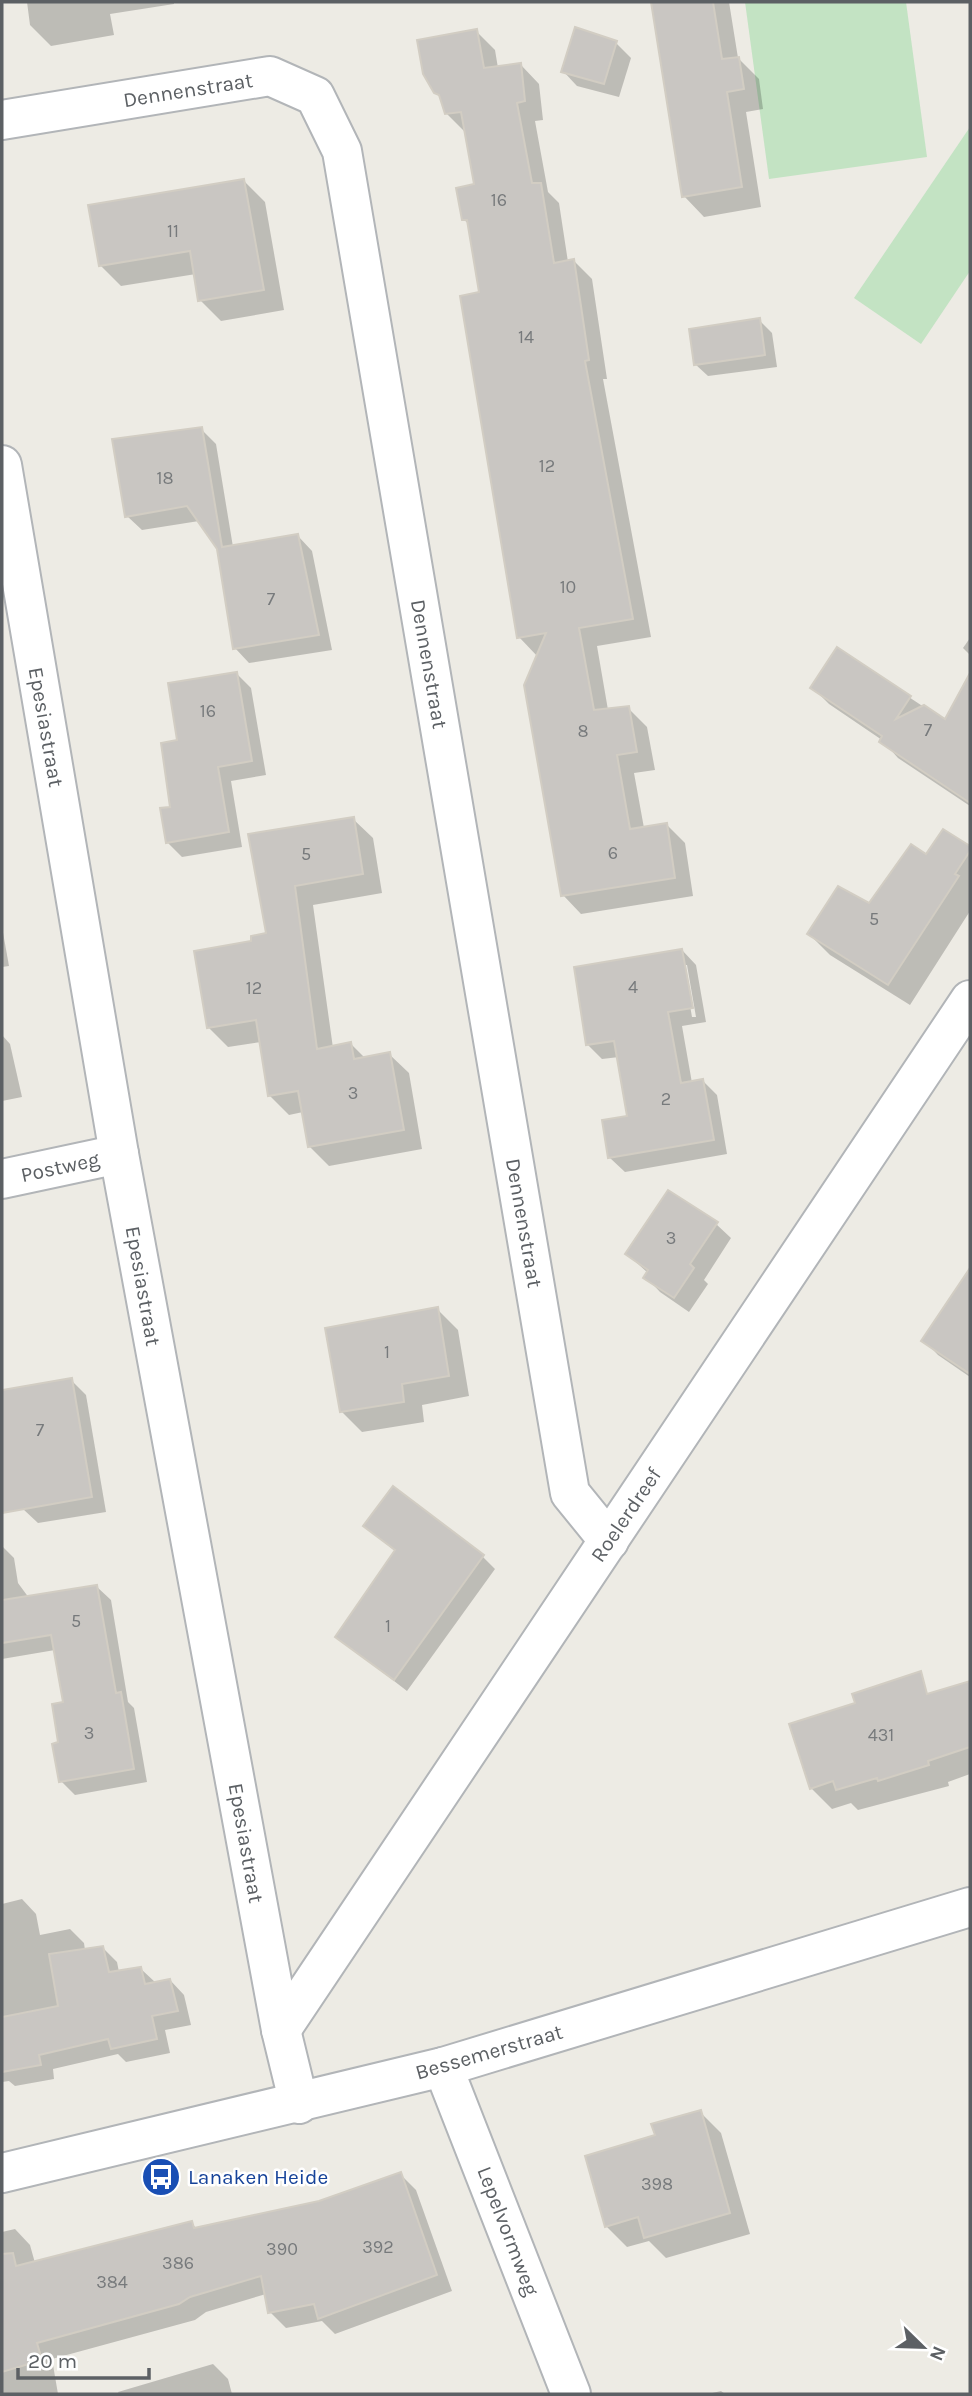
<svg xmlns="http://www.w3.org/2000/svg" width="972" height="2396" font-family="Karla,sans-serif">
<rect width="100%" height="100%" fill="#edebe4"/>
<g fill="#c3e3c3">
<path d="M 745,2 L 906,2 L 927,157 L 769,179 Z"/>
<path d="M 970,127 L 970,271 L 921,344 L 854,298 Z"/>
</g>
<g fill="#0003" fill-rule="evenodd">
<path d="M 27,2 L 174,2 L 174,4 L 110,14 L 114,35 L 51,46 L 30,25 Z"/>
<path d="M 655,2 L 729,2 L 738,58 L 759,79 L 763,109 L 746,112 L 761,207 L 704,217 L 684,196 Z"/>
<path d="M 476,31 L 495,50 L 498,68 L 521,65 L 539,84 L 543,120 L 535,121 L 548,192 L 559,203 L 568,262 L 574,261 L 592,279 L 607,379 L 603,379 L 651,637 L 597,646 L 608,710 L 628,708 L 647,727 L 655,770 L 634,773 L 644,828 L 666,824 L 685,843 L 693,896 L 581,914 L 563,895 L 538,657 L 519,637 L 481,294 L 470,225 L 463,219 L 476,186 L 465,132 L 446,113 L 442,99 L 435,92 Z"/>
<path d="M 616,43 L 631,58 L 619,97 L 577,86 L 563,71 Z"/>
<path d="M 244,181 L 265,202 L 284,310 L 221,321 L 200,300 L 196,274 L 121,286 L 100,265 Z"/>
<path d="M 759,320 L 772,333 L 777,367 L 708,376 L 695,364 Z"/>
<path d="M 201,429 L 216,444 L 233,547 L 298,536 L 312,551 L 332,650 L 249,663 L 235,648 L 218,548 L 199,521 L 142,530 L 127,516 Z"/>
<path d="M 970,638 L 970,655 L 963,648 Z"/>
<path d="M 838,650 L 945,721 L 970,677 L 970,806 L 898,758 L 882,740 L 829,704 L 812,687 Z"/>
<path d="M 237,674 L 251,688 L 266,775 L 231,781 L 242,847 L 182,857 L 168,843 L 179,742 Z"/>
<path d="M 353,819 L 373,838 L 382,893 L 313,905 L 333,1048 L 351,1044 L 365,1058 L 389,1054 L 409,1073 L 422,1149 L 329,1166 L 309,1146 L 303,1112 L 289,1115 L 270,1096 L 261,1042 L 228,1047 L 209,1028 L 253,943 L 268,935 L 250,836 Z"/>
<path d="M 944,831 L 970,848 L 970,911 L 910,1005 L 830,955 L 809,934 L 869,906 L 927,857 Z"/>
<path d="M 2,927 L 9,966 L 2,967 Z"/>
<path d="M 682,950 L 696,965 L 706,1022 L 682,1026 L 692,1083 L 703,1081 L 717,1095 L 727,1154 L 625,1172 L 610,1158 L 629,1117 L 619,1057 L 602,1059 L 587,1044 ZM 683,965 L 687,965 L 696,1017 L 692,1017 Z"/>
<path d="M 2,1035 L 10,1044 L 22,1097 L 2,1101 Z"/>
<path d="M 716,1224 L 731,1238 L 704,1280 L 708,1284 L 689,1312 L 660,1292 L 646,1277 L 648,1273 L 627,1254 Z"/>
<path d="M 970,1271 L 970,1377 L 938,1355 L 924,1340 Z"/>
<path d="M 437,1309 L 458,1330 L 469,1396 L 422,1405 L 424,1422 L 362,1432 L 341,1411 Z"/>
<path d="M 71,1380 L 86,1395 L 106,1512 L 38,1523 L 23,1509 Z"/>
<path d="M 365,1526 L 483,1557 L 495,1569 L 407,1691 L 337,1637 L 396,1552 Z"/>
<path d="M 2,1546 L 14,1558 L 18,1583 L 29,1598 L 97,1587 L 111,1600 L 128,1702 L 134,1708 L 147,1782 L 75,1795 L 61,1781 L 60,1744 L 65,1704 L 55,1650 L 2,1659 Z"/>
<path d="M 970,1683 L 970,1774 L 948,1782 L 949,1786 L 858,1810 L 851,1803 L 832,1809 L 811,1788 L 795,1738 Z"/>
<path d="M 22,1899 L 36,1914 L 40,1935 L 70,1929 L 84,1943 L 85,1950 L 103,1948 L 117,1962 L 119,1972 L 141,1969 L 156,1983 L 170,1980 L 184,1995 L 191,2025 L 165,2030 L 170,2053 L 126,2062 L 118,2054 L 53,2069 L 54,2079 L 15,2086 L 9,2081 L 2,2082 L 2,1904 Z"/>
<path d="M 700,2112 L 721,2133 L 750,2234 L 666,2258 L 649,2241 L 627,2247 L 606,2226 L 657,2136 Z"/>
<path d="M 400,2174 L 416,2190 L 452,2291 L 335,2334 L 322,2321 L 286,2328 L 270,2312 L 266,2294 L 206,2312 L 195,2320 L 52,2359 L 58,2394 L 2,2394 L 2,2232 L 15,2229 L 30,2245 L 35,2263 L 191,2223 L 197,2229 L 319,2203 Z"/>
<path d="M 213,2364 L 228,2379 L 232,2394 L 119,2394 L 118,2392 Z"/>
<path d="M 721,2391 L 725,2394 L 708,2394 Z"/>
</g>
<g fill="#c9c6c2" stroke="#d2cdc3" stroke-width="2">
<path d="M 651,2 L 713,2 L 722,59 L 739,57 L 744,89 L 727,92 L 742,187 L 682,197 Z"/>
<path d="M 575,27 L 617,41 L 604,84 L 561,72 Z"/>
<path d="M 477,29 L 484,68 L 521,63 L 525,101 L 517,103 L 532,183 L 541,183 L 554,263 L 574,259 L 589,360 L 585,361 L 633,619 L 579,628 L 594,710 L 629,706 L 637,752 L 617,755 L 630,829 L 667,823 L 675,878 L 561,896 L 524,685 L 546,633 L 517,638 L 460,296 L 479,292 L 467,220 L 462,220 L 456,188 L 474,184 L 461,112 L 445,114 L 439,95 L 434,93 L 423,74 L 417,40 Z"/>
<path d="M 244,179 L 264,290 L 198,301 L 190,251 L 99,266 L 88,205 Z"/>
<path d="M 760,318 L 765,355 L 694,365 L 689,329 Z"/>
<path d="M 202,427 L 222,547 L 298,534 L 319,635 L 233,649 L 217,549 L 187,506 L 125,517 L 112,439 Z"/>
<path d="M 837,647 L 911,696 L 896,719 L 924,705 L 945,719 L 970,673 L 970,803 L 879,742 L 882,736 L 810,688 Z"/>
<path d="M 237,672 L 252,761 L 218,767 L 229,832 L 166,843 L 160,808 L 170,807 L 161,743 L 177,740 L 168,683 Z"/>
<path d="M 354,817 L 363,874 L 295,886 L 317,1049 L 351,1042 L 354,1059 L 390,1052 L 404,1130 L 308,1147 L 298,1091 L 268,1096 L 256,1020 L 207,1028 L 194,951 L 251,941 L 251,936 L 266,933 L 248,834 Z"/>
<path d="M 943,829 L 970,846 L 970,851 L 955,874 L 959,876 L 888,985 L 807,934 L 838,886 L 869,903 L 911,844 L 926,854 Z"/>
<path d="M 682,949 L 693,1008 L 668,1012 L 681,1083 L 703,1079 L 714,1140 L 608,1158 L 602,1120 L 627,1116 L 614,1041 L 586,1045 L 574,967 Z"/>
<path d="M 668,1190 L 718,1222 L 690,1264 L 694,1268 L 674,1298 L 643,1278 L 648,1270 L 625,1254 Z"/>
<path d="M 970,1268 L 970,1374 L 921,1341 Z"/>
<path d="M 438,1307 L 449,1376 L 402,1384 L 404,1402 L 340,1412 L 325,1328 Z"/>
<path d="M 72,1378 L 92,1497 L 2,1513 L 2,1390 Z"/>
<path d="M 393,1486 L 484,1555 L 394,1680 L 335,1637 L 395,1550 L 363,1526 Z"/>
<path d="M 97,1585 L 116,1693 L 121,1692 L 134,1769 L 59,1782 L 52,1744 L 58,1742 L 52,1704 L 63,1702 L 51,1635 L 2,1643 L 2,1600 Z"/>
<path d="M 921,1671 L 927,1694 L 970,1681 L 970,1747 L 928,1761 L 929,1765 L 878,1781 L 877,1778 L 836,1790 L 833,1781 L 810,1789 L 789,1724 L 855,1703 L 852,1694 Z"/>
<path d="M 103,1946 L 109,1972 L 141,1967 L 145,1984 L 170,1979 L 178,2011 L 152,2016 L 157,2039 L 111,2049 L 108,2039 L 39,2055 L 41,2065 L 2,2072 L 2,2017 L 58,2006 L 49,1954 Z"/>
<path d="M 701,2110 L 730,2213 L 644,2238 L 638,2217 L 605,2227 L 585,2156 L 655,2135 L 651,2124 Z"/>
<path d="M 401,2172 L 437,2275 L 318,2319 L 314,2304 L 268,2313 L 261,2276 L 190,2297 L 179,2304 L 37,2343 L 42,2360 L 2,2372 L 2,2254 L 13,2253 L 16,2266 L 192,2221 L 194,2228 L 319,2201 Z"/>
</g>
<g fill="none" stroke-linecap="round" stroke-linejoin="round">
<defs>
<g id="minor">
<path d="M 2,120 L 270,76 L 315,96 L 342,151 L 570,1493 L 609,1541"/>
<path d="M 2,465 L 119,1154 L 281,2030 L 299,2104"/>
<path d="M 2,1179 L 119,1154"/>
<path d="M 281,2030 L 970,1000"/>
<path d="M 443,2067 L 571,2394"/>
<path d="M 2,2173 L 443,2067 L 970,1907"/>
</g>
</defs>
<use href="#minor" stroke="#b2b5b8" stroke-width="42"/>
<use href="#minor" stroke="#fff" stroke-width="38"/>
</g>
<defs>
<symbol id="bus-disc" viewBox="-11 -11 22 22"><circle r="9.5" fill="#1a4fb4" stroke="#fff"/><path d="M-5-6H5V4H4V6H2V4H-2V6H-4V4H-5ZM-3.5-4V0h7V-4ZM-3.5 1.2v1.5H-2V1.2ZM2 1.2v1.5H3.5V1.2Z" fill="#fff"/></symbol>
</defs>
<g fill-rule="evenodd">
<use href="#bus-disc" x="139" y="2155" width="44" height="44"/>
</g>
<g text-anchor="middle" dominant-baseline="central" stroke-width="5" stroke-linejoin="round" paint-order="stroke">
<g font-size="18" fill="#777a7c">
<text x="499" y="200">16</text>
<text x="173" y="231">11</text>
<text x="526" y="337">14</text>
<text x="547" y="466">12</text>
<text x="165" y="478">18</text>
<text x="568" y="587">10</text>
<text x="271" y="599">7</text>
<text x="208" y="711">16</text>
<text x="928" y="730">7</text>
<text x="583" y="731">8</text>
<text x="613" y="853">6</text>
<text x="306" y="854">5</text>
<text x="874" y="919">5</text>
<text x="633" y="987">4</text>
<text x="254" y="988">12</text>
<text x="353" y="1093">3</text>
<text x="666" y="1099">2</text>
<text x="671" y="1238">3</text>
<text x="387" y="1352">1</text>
<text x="40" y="1430">7</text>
<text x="76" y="1621">5</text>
<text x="388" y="1626">1</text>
<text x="89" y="1733">3</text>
<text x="881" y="1735">431</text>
<text x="657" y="2184">398</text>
<text x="378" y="2247">392</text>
<text x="282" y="2249">390</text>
<text x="178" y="2263">386</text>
<text x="112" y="2282">384</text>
</g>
<g font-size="21" fill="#5c6064" stroke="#fff">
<text transform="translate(188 90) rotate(-9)">Dennenstraat</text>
<text transform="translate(429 664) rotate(80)">Dennenstraat</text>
<text transform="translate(46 727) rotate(80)">Epesiastraat</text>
<text transform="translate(60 1167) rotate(-12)">Postweg</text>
<text transform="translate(524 1223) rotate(80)">Dennenstraat</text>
<text transform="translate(143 1286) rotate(80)">Epesiastraat</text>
<text transform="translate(626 1515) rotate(-56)">Roelerdreef</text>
<text transform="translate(246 1843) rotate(80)">Epesiastraat</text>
<text transform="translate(489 2052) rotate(-16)">Bessemerstraat</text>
<text transform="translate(508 2231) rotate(69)">Lepelvormweg</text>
</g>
<g font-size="21" fill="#164399" stroke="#fff" text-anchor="start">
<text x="188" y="2177">Lanaken Heide</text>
</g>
</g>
<rect width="972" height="2396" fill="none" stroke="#5c6064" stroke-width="7"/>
<g transform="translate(923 2347) rotate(113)" stroke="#ffffff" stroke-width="5" paint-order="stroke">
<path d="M0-5L12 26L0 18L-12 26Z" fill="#5c6064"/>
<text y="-10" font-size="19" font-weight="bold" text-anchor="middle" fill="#5c6064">N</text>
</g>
<path d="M18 2368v10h131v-10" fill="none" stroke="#5c6064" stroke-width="3.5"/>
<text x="28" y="2368" font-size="21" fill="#5c6064" stroke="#ffffff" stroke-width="5" paint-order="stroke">20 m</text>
</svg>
